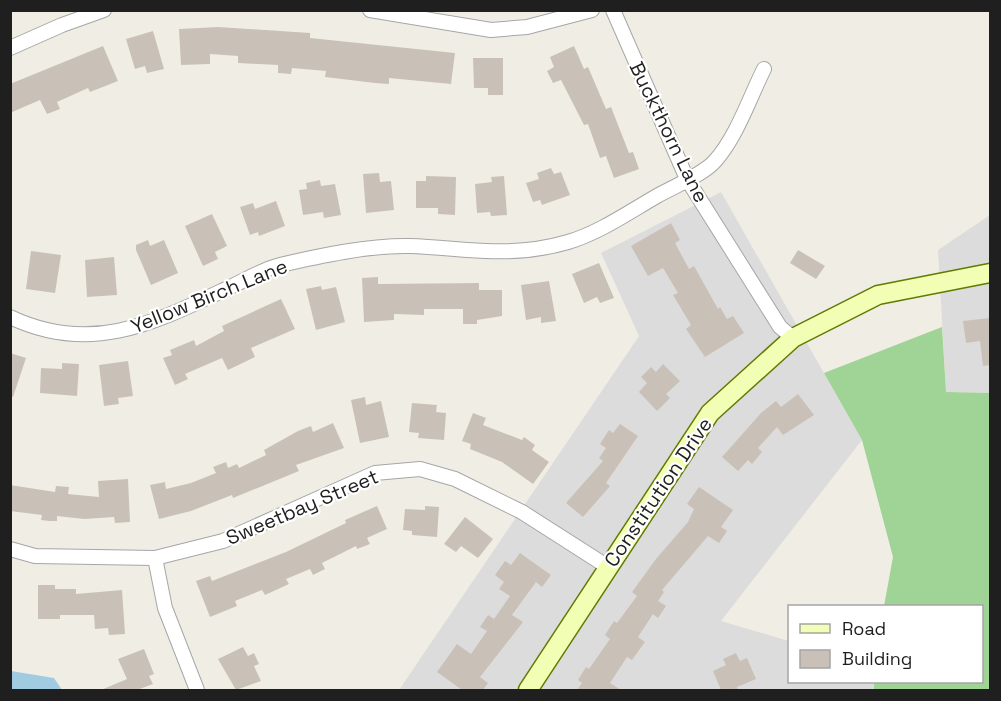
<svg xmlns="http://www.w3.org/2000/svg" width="1001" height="701" font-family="'Space Grotesk',sans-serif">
<rect width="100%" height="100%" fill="#f0eee4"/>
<g fill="#dddcdc">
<path d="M 721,192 L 862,440 L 721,621 L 789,641 L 790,682 L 874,682 L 874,690 L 399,690 L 639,336 L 601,253 Z"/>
<path d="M 990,215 L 990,393 L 946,392 L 938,250 Z"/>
</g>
<path fill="#a0d396" d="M 942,327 L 946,392 L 990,393 L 990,690 L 874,690 L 874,682 L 982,682 L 982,606 L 884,606 L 893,557 L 862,440 L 824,373 Z"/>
<path fill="#a1cbe1" d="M 11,671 L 54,678 L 62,690 L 11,690 Z"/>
<g fill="#c9c1b7">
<path d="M 218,27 L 310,33 L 310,38 L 455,53 L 451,84 L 389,78 L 389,84 L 375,83 L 325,77 L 326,71 L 292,68 L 291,74 L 278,73 L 278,65 L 238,63 L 238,56 L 210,54 L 210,64 L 181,65 L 179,29 Z"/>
<path d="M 153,31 L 164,69 L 147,73 L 145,66 L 135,69 L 126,39 Z"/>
<path d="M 103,46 L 118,81 L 90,92 L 88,88 L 57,102 L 60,109 L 47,114 L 40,100 L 10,113 L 10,84 Z"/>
<path d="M 574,46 L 584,69 L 588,67 L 606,109 L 611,107 L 629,153 L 633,152 L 639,169 L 614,178 L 606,156 L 600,158 L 588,124 L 584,125 L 561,80 L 553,83 L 547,71 L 554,67 L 550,57 Z"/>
<path d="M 473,58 L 503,58 L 503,95 L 488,95 L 488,88 L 474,88 Z"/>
<path d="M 551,168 L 554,174 L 561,172 L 570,195 L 542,205 L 540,200 L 533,202 L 526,183 L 539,179 L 537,173 Z"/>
<path d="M 379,173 L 380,182 L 391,181 L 394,210 L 366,213 L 363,174 Z"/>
<path d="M 426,176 L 456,177 L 455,215 L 438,214 L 438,208 L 416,208 L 416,181 L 426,181 Z"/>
<path d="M 504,176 L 507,215 L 491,216 L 490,212 L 477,213 L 475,184 L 492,182 L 491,177 Z"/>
<path d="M 320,180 L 321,186 L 335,184 L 341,215 L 324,218 L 323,212 L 303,215 L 299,190 L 307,189 L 306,183 Z"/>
<path d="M 276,201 L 285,226 L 259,236 L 258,232 L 250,235 L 240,207 L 253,203 L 255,209 Z"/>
<path d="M 212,214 L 227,246 L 215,252 L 218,259 L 203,266 L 185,226 Z"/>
<path d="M 671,223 L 680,240 L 675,243 L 689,269 L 694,266 L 718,309 L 720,307 L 727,319 L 733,316 L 744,333 L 705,357 L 686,329 L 691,325 L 673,295 L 678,293 L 663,268 L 648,276 L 631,246 Z"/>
<path d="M 148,240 L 150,246 L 164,240 L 178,273 L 151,285 L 136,250 L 136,245 Z"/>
<path d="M 798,250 L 825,266 L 816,279 L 790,263 Z"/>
<path d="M 31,251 L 61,255 L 55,293 L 26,289 Z"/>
<path d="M 114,257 L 117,295 L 87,297 L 85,260 Z"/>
<path d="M 599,263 L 614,298 L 600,303 L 597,297 L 584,303 L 572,274 Z"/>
<path d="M 378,277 L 378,284 L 479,283 L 479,290 L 502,290 L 502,316 L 477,320 L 477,324 L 463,324 L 463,309 L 424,309 L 424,315 L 394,314 L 394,320 L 364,322 L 362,278 Z"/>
<path d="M 549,281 L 556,321 L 541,323 L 541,317 L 526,320 L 521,285 Z"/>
<path d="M 321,286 L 322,290 L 336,287 L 345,322 L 316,330 L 306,289 Z"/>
<path d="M 281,299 L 295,329 L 251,348 L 255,357 L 228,370 L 222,358 L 185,374 L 188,379 L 175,385 L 163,358 L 172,355 L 170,350 L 194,340 L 196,346 L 224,331 L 222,326 Z"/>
<path d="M 990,318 L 990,365 L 983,366 L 980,341 L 966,343 L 963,321 Z"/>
<path d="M 10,353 L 26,358 L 13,397 L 10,396 Z"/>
<path d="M 128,361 L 133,396 L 118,398 L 119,404 L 104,406 L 99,365 Z"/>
<path d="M 62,363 L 79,364 L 77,396 L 40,393 L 41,368 L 62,369 Z"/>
<path d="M 663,364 L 680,381 L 666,394 L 670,398 L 657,411 L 639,392 L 647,383 L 641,377 L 651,367 L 656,372 Z"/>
<path d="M 798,394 L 814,415 L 783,435 L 777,427 L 758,448 L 762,452 L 752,464 L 748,460 L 738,471 L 722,457 L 761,413 L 776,401 L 781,407 Z"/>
<path d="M 365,397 L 366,405 L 381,401 L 389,437 L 360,443 L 351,400 Z"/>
<path d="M 412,403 L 437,405 L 436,412 L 446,413 L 444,440 L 418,438 L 419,433 L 409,432 Z"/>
<path d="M 473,413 L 486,418 L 483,425 L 522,440 L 524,437 L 535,445 L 532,450 L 549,462 L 533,484 L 502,462 L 470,449 L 471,444 L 462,441 Z"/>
<path d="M 333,423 L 344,448 L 296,465 L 299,471 L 233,498 L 232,495 L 191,511 L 159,519 L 150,485 L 165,482 L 166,489 L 191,483 L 216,473 L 213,467 L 226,462 L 228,468 L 237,464 L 239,468 L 266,455 L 264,450 L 298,431 L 311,426 L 313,432 Z"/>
<path d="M 620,424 L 638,436 L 606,483 L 610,486 L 583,517 L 566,503 L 603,461 L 599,458 L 606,448 L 600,444 L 609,430 L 613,433 Z"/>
<path d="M 128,479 L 130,522 L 115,523 L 114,517 L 84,519 L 57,516 L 57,521 L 49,521 L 41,520 L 42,515 L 10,511 L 10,485 L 55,492 L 56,486 L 69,487 L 68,494 L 99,497 L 98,481 Z"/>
<path d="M 699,487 L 733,510 L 721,527 L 727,531 L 719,543 L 708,536 L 662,590 L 664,592 L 658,601 L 666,606 L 658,618 L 653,614 L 638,637 L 645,642 L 632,660 L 627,657 L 610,683 L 621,690 L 577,690 L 582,683 L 578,680 L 586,667 L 589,669 L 610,639 L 605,635 L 614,621 L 617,623 L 637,596 L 632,592 L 656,559 L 688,522 L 694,509 L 687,504 Z"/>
<path d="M 377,506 L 387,529 L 367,538 L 370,544 L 357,549 L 356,546 L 322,563 L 325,569 L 313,575 L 310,569 L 286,579 L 289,584 L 265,595 L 262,590 L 235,601 L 237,606 L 210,617 L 196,581 L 210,576 L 212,581 L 286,552 L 346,523 L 345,520 Z"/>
<path d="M 425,506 L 439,507 L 437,537 L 412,535 L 412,531 L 403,530 L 405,509 L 425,510 Z"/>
<path d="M 465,517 L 493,539 L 478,558 L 461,546 L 456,552 L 444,544 Z"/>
<path d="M 520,553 L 551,575 L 542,587 L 536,582 L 512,615 L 523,622 L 480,677 L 488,683 L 483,690 L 462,690 L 437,672 L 457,644 L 471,654 L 487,631 L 480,627 L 488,615 L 494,619 L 510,596 L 499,589 L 504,582 L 495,575 L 505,561 L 511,565 Z"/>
<path d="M 38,585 L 55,585 L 55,589 L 76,589 L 76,594 L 122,590 L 125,634 L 109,635 L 108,628 L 95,629 L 94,615 L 60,615 L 60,619 L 38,619 Z"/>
<path d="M 243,647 L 248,656 L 254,653 L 259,664 L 254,666 L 261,681 L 236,690 L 218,659 Z"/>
<path d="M 144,649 L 154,674 L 149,676 L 153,684 L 137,690 L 101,690 L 127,679 L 118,659 Z"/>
<path d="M 736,653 L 740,661 L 747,658 L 756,679 L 737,687 L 738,690 L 721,690 L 713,671 L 726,665 L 723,659 Z"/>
</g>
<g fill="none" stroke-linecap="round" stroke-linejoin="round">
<defs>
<g id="street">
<path d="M 370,10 L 491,30 L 527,27 L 592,10"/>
<path d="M 613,10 L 687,179 L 780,327 L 793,338"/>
<path d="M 10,48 L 62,25 L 104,10"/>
<path d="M 10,317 C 92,356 156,322 230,287 C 246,280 263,269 280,265 C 319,256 370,245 410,246 C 467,248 510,259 568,242 C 599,233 629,212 657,196 C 673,187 704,174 715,161 C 737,136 749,99 764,69"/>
<path d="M 10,549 L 35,556 L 155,558 L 223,541 L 375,473 L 420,469 L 455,479 L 522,512 L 608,567"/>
<path d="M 155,558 L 165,608 L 197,690"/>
</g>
<path id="secondary" d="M 528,690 L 710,413 L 793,338 L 878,295 L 990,273"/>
</defs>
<use href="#street" stroke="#a6a6a6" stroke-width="16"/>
<use href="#secondary" stroke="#5e7c00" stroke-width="21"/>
<use href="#street" stroke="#fff" stroke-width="14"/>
<use href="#secondary" stroke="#f1feb4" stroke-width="18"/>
</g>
<g text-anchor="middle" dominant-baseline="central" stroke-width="4.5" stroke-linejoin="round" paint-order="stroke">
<g font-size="20" fill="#1f1f1f" stroke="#fff">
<text transform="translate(669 132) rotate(64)">Buckthorn Lane</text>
<text transform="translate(209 296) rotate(-22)">Yellow Birch Lane</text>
<text transform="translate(658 492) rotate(-56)">Constitution Drive</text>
<text transform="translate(302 507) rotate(-23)">Sweetbay Street</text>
</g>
</g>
<rect width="1001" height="701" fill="none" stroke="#1f1f1f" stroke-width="24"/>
<rect x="788" y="605" width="195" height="78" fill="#ffffff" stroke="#a5a5a5" stroke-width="1.5"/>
<rect x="800" y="624" width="30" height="9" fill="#f1feb4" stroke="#a5a5a5" stroke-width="1.5"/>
<text x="842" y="635" font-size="18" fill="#1f1f1f">Road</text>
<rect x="800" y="650" width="30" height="18" fill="#c9c1b7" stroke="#a5a5a5" stroke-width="1.5"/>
<text x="842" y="665" font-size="18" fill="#1f1f1f">Building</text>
</svg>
